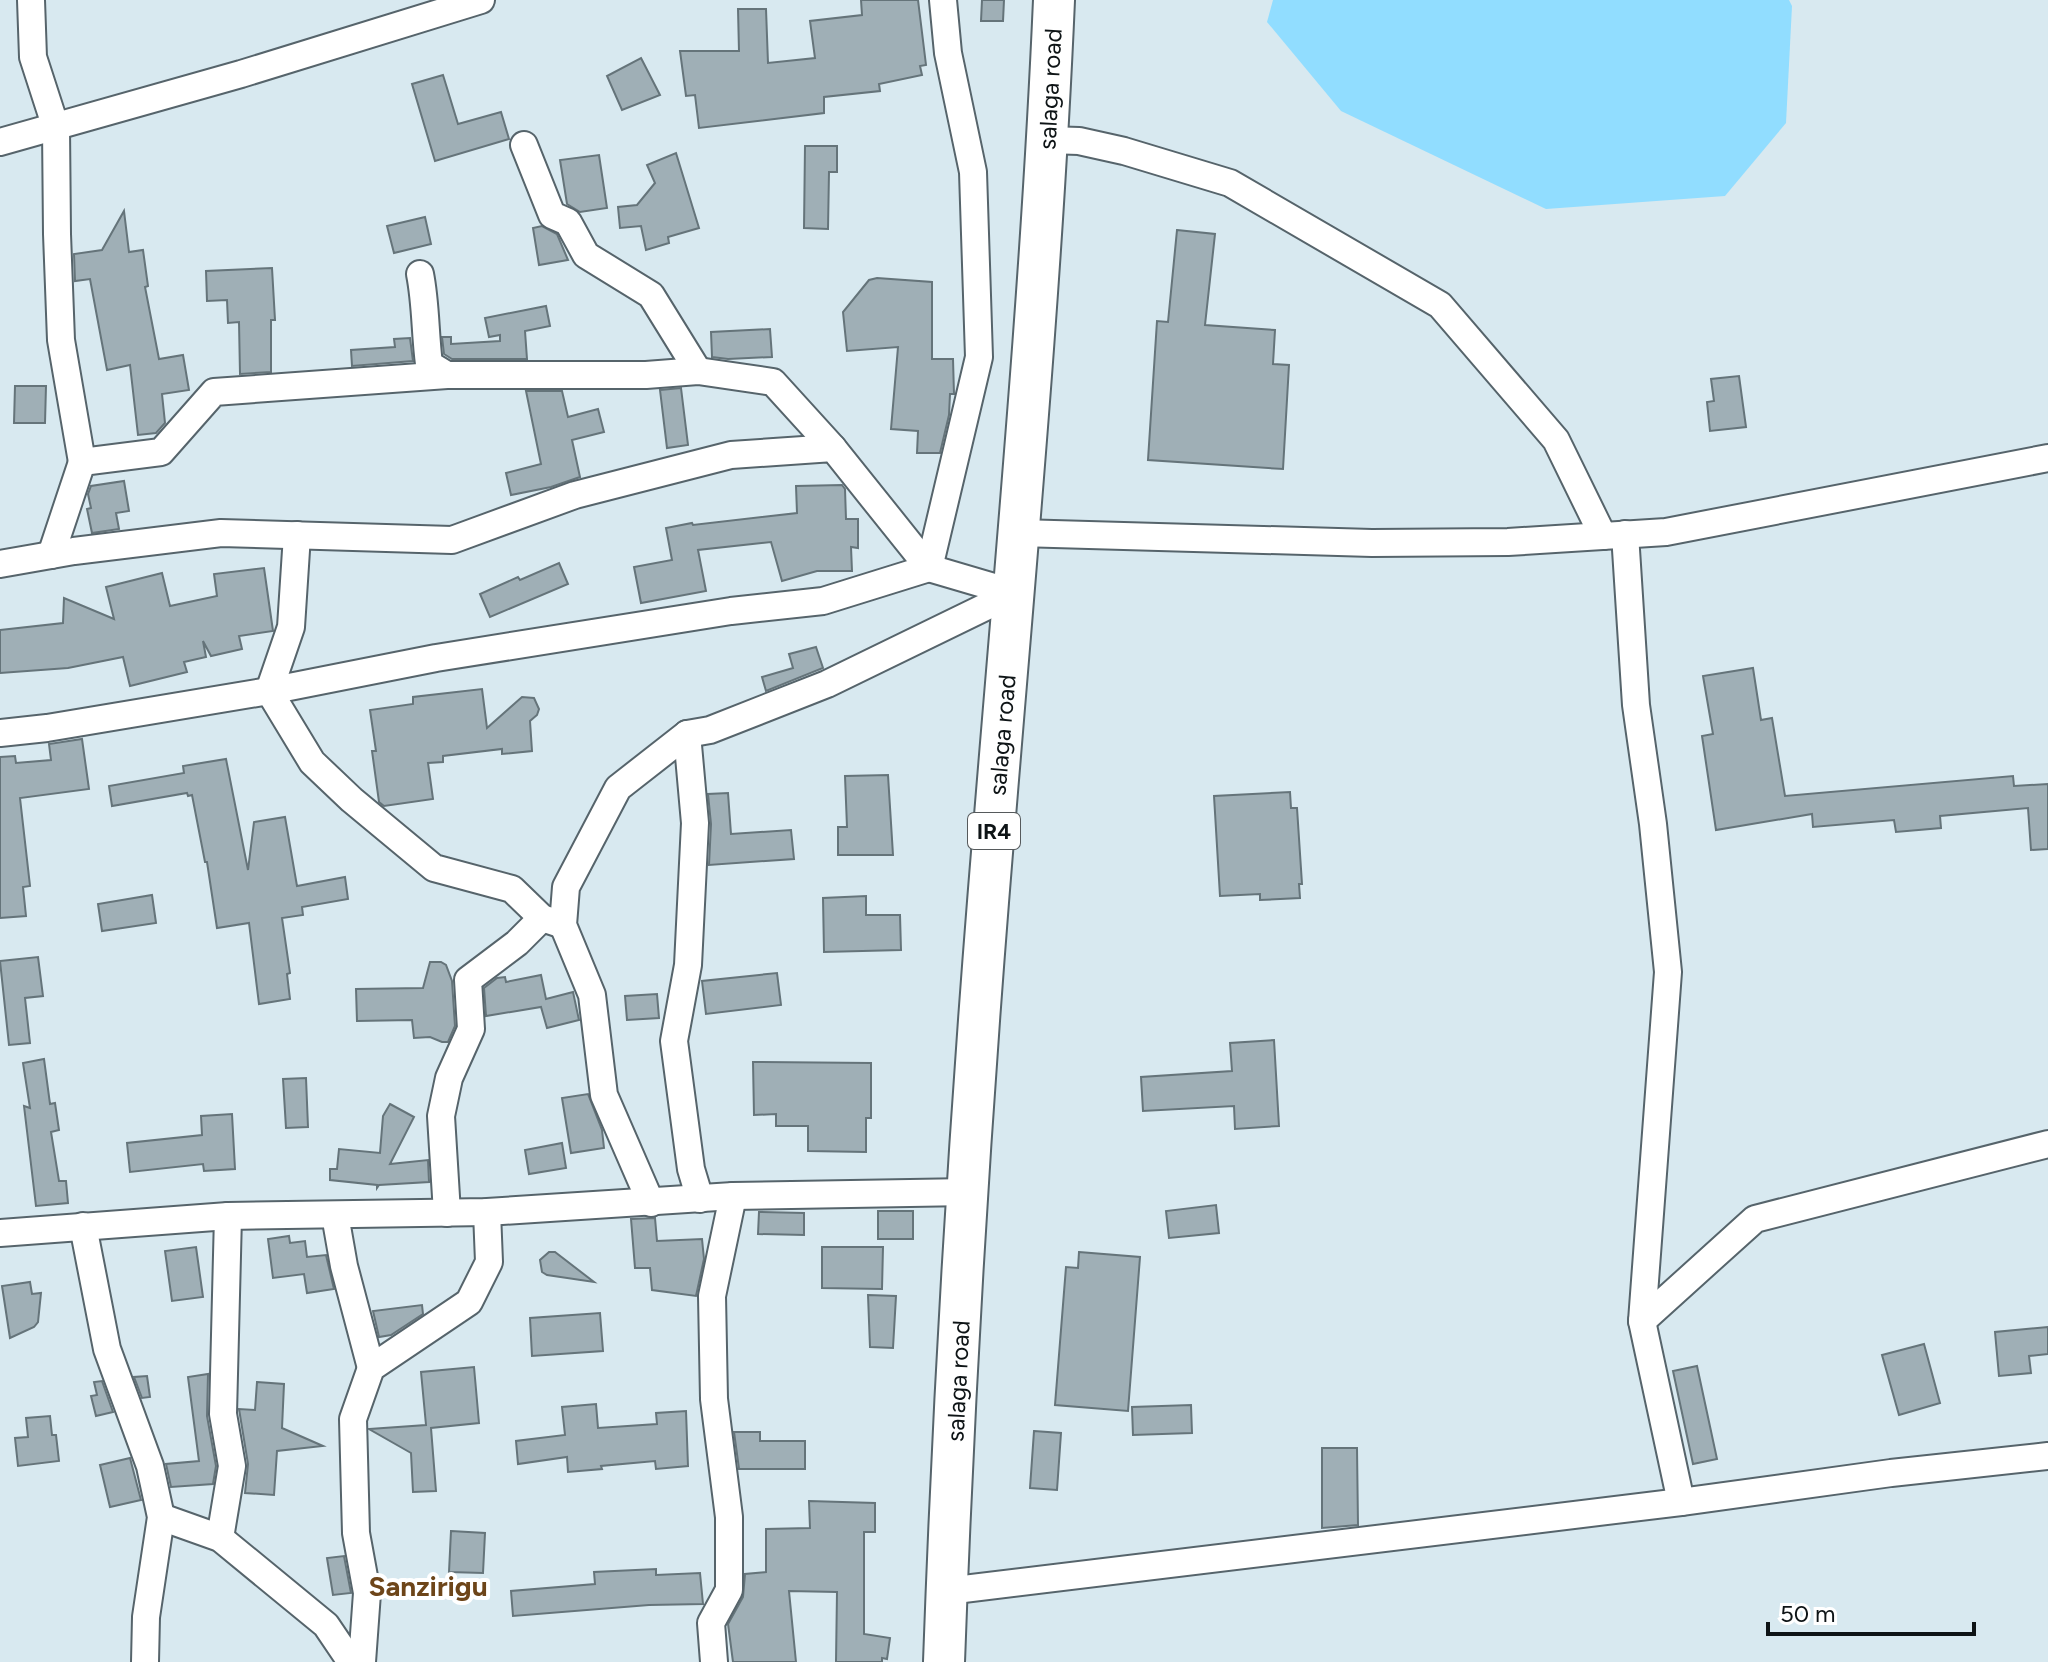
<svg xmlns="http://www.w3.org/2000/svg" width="2048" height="1662" font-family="Figtree,sans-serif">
<rect width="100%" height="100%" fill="#d8e9f0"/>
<path fill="#91ddff" d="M 1273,0 L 1789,0 L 1792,6 L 1786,123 L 1725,196 L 1546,209 L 1341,111 L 1267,22 Z"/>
<g fill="#9fafb6" stroke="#65747a" stroke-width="2">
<path d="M 861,0 L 918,0 L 926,65 L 920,66 L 922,75 L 879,84 L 880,91 L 824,97 L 824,113 L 699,128 L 695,95 L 686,96 L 680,51 L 739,51 L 738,9 L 766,9 L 768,63 L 815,58 L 810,21 L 862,15 Z"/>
<path d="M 982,0 L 1004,0 L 1003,21 L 981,21 Z"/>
<path d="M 641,58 L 660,95 L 622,110 L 607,76 Z"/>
<path d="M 443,75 L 458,124 L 501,112 L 509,139 L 435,161 L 412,84 Z"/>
<path d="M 805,146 L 837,146 L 837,172 L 829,172 L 828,229 L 804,228 Z"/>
<path d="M 676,153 L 699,228 L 668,237 L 669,243 L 646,250 L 641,226 L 620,228 L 618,207 L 637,205 L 655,183 L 647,165 Z"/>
<path d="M 599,155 L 607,208 L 580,212 L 567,204 L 560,160 Z"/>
<path d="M 124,211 L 129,252 L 143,250 L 148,286 L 145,287 L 159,359 L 183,355 L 189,390 L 162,394 L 165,423 L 156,433 L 138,435 L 130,365 L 107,370 L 90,279 L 75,281 L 74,254 L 102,250 Z"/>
<path d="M 425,217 L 431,244 L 394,253 L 387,226 Z"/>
<path d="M 542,226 L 557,234 L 568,260 L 539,265 L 533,228 Z"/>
<path d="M 1177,230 L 1215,234 L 1205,325 L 1275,330 L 1273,364 L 1289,365 L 1283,469 L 1148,460 L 1157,321 L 1168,322 Z"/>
<path d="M 272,268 L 275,320 L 271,320 L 271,372 L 240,374 L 239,322 L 228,323 L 227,300 L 207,301 L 206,271 Z"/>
<path d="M 877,278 L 932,282 L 932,359 L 953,359 L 954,394 L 950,394 L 949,415 L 940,453 L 917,453 L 918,431 L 891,429 L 898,347 L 847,351 L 843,312 L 869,280 Z"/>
<path d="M 546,306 L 550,326 L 525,331 L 527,359 L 452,359 L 444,354 L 442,337 L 451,337 L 451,344 L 500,341 L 500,335 L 489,337 L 485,318 Z"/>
<path d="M 770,329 L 772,357 L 728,359 L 712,357 L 711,332 Z"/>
<path d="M 410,338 L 413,361 L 352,366 L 351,350 L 395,347 L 394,339 Z"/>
<path d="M 1739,376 L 1746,427 L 1710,431 L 1707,402 L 1714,401 L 1711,379 Z"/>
<path d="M 15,386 L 46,386 L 45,423 L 14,423 Z"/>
<path d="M 681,388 L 688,445 L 667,448 L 660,390 Z"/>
<path d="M 526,391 L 562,391 L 568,417 L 598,409 L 604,432 L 572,440 L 580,477 L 551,487 L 511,495 L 506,473 L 541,464 Z"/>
<path d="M 124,481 L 129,511 L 116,513 L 119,529 L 92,533 L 87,509 L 91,508 L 88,494 L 91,486 Z"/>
<path d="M 842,485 L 845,489 L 846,519 L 858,519 L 858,548 L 851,547 L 852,571 L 817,571 L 782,581 L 771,542 L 698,550 L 706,591 L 641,603 L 634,567 L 672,560 L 666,528 L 692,523 L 693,525 L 797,513 L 796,486 Z"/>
<path d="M 559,563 L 568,584 L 490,617 L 480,594 L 518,577 L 520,580 Z"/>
<path d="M 264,568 L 273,631 L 239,636 L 242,649 L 211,656 L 203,641 L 206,657 L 184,662 L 187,672 L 130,686 L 123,657 L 68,668 L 0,673 L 0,630 L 63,623 L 64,598 L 114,619 L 106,587 L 162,573 L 170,606 L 217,596 L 214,574 Z"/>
<path d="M 816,647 L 823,668 L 766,691 L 762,677 L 793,668 L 789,654 Z"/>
<path d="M 1753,668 L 1761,720 L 1772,718 L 1785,796 L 2013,776 L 2014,786 L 2048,784 L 2048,849 L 2031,850 L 2028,808 L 1940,816 L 1941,828 L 1896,832 L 1894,820 L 1813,827 L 1812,814 L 1716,830 L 1702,736 L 1713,734 L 1703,676 Z"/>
<path d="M 482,689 L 487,728 L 522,697 L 534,698 L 539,709 L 537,715 L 530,721 L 532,751 L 502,754 L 502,749 L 443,756 L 443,762 L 428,763 L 433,799 L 384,806 L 379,802 L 372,751 L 376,751 L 370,710 L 413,704 L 413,697 Z"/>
<path d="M 82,739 L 89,789 L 20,798 L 30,886 L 23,887 L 26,916 L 0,918 L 0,757 L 15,756 L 16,763 L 51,760 L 49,744 Z"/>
<path d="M 226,759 L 248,870 L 254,822 L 285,817 L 297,886 L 345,877 L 348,899 L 302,907 L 303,915 L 282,918 L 290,973 L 287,974 L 290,999 L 259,1004 L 249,923 L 217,928 L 207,862 L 205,862 L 192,795 L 188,796 L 187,793 L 112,806 L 109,786 L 184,773 L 183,766 Z"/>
<path d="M 888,775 L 893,855 L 838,855 L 838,827 L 847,827 L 845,776 Z"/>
<path d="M 1290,792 L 1291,808 L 1297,808 L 1302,884 L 1299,884 L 1300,898 L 1260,900 L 1260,894 L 1220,896 L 1214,796 Z"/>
<path d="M 728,793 L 731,834 L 791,830 L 794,859 L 709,865 L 711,824 L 708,794 Z"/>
<path d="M 152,895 L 156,923 L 102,931 L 98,904 Z"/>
<path d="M 866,896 L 866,915 L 900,915 L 901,950 L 824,952 L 823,898 Z"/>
<path d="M 38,957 L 43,996 L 25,998 L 30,1043 L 9,1045 L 0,961 Z"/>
<path d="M 430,962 L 441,962 L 446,965 L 452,981 L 455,1026 L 448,1042 L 442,1042 L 430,1037 L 414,1038 L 412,1020 L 357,1021 L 356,989 L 423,988 Z"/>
<path d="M 777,973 L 781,1005 L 706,1014 L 702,981 Z"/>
<path d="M 541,975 L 546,999 L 573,992 L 579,1020 L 547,1028 L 541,1007 L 486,1016 L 484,988 L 497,978 L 505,977 L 506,982 Z"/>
<path d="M 657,994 L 659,1018 L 627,1020 L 625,996 Z"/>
<path d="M 1274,1040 L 1279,1126 L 1235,1129 L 1234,1106 L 1143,1111 L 1141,1077 L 1232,1071 L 1230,1043 Z"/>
<path d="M 44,1059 L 50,1104 L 55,1103 L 59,1130 L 51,1132 L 59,1181 L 66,1181 L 68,1203 L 36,1206 L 24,1106 L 30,1108 L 23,1063 Z"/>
<path d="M 753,1062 L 871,1063 L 871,1118 L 866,1118 L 866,1152 L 808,1151 L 808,1126 L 776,1126 L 776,1114 L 754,1115 Z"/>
<path d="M 306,1078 L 308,1127 L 286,1128 L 283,1079 Z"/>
<path d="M 588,1094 L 602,1130 L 604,1148 L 571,1153 L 562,1098 Z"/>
<path d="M 390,1104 L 414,1117 L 390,1164 L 428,1160 L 429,1182 L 379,1185 L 377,1188 L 377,1185 L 330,1180 L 330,1169 L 337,1169 L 339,1149 L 380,1153 L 383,1116 Z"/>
<path d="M 232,1114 L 235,1169 L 204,1171 L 203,1164 L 130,1172 L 127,1143 L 202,1135 L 201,1116 Z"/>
<path d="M 562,1143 L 566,1168 L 529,1174 L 525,1150 Z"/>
<path d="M 1216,1205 L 1219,1233 L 1169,1238 L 1166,1211 Z"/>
<rect x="878" y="1211" width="35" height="28"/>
<path d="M 759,1212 L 804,1213 L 804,1235 L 758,1234 Z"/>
<path d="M 655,1218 L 657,1241 L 702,1239 L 704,1259 L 696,1296 L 652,1290 L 650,1268 L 635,1268 L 631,1219 Z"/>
<path d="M 289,1236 L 290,1243 L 305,1241 L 307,1257 L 326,1255 L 334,1289 L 307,1293 L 304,1274 L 273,1278 L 268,1239 Z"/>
<path d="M 196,1247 L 203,1297 L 172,1301 L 165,1251 Z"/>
<path d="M 822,1247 L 883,1247 L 882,1289 L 822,1288 Z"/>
<path d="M 549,1252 L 555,1252 L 594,1282 L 547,1275 L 542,1272 L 540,1260 Z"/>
<path d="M 1079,1252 L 1140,1257 L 1128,1411 L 1055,1405 L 1066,1267 L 1078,1268 Z"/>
<path d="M 30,1282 L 32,1294 L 41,1293 L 38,1322 L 34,1327 L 10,1338 L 2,1286 Z"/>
<path d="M 868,1295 L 896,1296 L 893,1348 L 870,1347 Z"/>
<path d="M 422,1305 L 423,1314 L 391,1335 L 379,1337 L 373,1311 Z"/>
<path d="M 600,1313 L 603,1351 L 532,1356 L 530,1318 Z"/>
<path d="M 2048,1327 L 2048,1354 L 2029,1356 L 2031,1373 L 1999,1376 L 1995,1332 Z"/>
<path d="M 1924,1344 L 1940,1403 L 1899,1415 L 1882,1355 Z"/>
<path d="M 1697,1366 L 1717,1459 L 1693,1464 L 1673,1371 Z"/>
<path d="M 474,1367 L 479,1423 L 431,1428 L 436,1491 L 413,1492 L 411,1453 L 369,1429 L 426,1425 L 421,1372 Z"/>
<path d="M 208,1374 L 207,1416 L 216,1466 L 213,1484 L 171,1487 L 166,1464 L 199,1461 L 188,1377 Z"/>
<path d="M 147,1376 L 150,1397 L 142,1398 L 134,1377 Z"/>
<path d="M 102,1381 L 113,1412 L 96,1416 L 91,1396 L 97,1395 L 94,1382 Z"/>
<path d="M 257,1382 L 284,1384 L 282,1428 L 323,1446 L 277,1451 L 274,1495 L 245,1493 L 248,1464 L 239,1409 L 255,1410 Z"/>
<path d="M 596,1404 L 598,1428 L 657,1424 L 656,1413 L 686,1411 L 688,1466 L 656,1469 L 655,1461 L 601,1466 L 602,1469 L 568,1472 L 567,1457 L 518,1464 L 516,1441 L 565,1435 L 562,1407 Z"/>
<path d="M 1191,1405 L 1192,1433 L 1133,1435 L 1132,1407 Z"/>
<path d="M 50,1416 L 52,1435 L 56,1435 L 59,1461 L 18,1466 L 15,1438 L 28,1437 L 26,1418 Z"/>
<path d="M 1034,1431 L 1061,1433 L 1057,1490 L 1030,1488 Z"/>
<path d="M 734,1432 L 760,1432 L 760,1441 L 805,1441 L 805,1469 L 739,1469 Z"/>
<path d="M 1322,1448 L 1357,1448 L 1358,1525 L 1322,1528 Z"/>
<path d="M 130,1458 L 141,1500 L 110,1507 L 100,1465 Z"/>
<path d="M 809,1501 L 875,1503 L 875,1532 L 864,1532 L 864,1634 L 890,1638 L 887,1659 L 882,1658 L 882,1662 L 836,1662 L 837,1592 L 789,1591 L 796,1662 L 733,1662 L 728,1624 L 743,1597 L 745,1574 L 766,1572 L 766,1529 L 810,1528 Z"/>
<path d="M 451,1531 L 485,1533 L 483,1573 L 449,1572 Z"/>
<path d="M 344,1556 L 351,1593 L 333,1595 L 327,1558 Z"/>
<path d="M 656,1569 L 656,1575 L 700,1573 L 703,1604 L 649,1605 L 513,1616 L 511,1591 L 595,1584 L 594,1572 Z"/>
</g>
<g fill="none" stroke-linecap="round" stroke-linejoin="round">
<defs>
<g id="street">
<path d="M 31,0 L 33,57 L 56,128 L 57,234 L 61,340 L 82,462"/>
<path d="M 1048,140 L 1079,141 L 1124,151 L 1230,183 L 1440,305 L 1556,440 L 1603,536"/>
<path d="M 0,142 L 241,74 L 481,0"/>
<path d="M 524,145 L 552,215 L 568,222 L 586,255 L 651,295 L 698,371"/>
<path d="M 420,274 C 426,304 425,334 429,364 L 447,375"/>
<path d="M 1019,533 L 1372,543 L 1508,542 L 1666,532 L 2048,458"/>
<path d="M 1625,534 L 1636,705 L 1653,824 L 1668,972 L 1642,1321 L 1681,1502"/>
<path d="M 297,535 L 291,627 L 269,691 L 312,762 L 352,800 L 434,868 L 512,889 L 542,918 L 563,925"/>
<path d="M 51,555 L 82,462 L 161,452 L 214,392 L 447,375 L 646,375 L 698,371 L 773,382 L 833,448"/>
<path d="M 0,564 L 74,551 L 221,533 L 452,540 L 575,495 L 731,455 L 833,448 L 929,568 L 1014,593"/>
<path d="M 0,733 L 47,728 L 269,691 L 436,658 L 731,611 L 823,601 L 929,568 L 979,357 L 973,172 L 948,53 L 943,0"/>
<path d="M 687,734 L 695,823 L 688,965 L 674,1041 L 691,1169 L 700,1199"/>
<path d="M 651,1203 L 604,1095 L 592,995 L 563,925 L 566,887 L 618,788 L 687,734 L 710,730 L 827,684 L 1014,593"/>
<path d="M 447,1213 L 441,1116 L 449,1078 L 471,1029 L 468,980 L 517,943 L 542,918"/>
<path d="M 335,1215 L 344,1266 L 371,1368"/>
<path d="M 83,1226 L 107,1349 L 150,1466 L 161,1517 L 146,1617 L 145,1662"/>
<path d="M 0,1233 L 228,1216 L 487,1212 L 733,1196 L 969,1192"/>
<path d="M 1642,1321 L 1755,1219 L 2048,1144"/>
<path d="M 161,1517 L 220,1538 L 326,1625 L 351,1662"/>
<path d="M 220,1538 L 232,1466 L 223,1414 L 228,1216"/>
<path d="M 947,1591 L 1681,1502 L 1891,1473 L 2048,1456"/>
<path d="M 362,1662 L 367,1593 L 356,1533 L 353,1419 L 371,1368 L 469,1302 L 489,1262 L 487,1212"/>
<path d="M 714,1662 L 711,1623 L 729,1590 L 729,1517 L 714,1399 L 712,1296 L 733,1196"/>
</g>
<path id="primary" d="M 944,1662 C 953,1409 968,1154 988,902 C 1012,601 1041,301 1054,0"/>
</defs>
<use href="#street" stroke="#56646b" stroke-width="30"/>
<use href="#primary" stroke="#56646b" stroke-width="44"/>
<use href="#street" stroke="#fff" stroke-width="26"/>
<use href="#primary" stroke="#fff" stroke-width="40"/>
</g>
<g text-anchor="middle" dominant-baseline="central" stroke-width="8" stroke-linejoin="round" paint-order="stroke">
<rect fill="#fff" stroke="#565a5c" stroke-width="2" x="968" y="813" width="52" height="36" rx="6"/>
<g font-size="22" font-weight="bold" fill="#0e1416">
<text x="994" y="831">IR4</text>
</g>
<g font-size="24" fill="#0e1416" stroke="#fff">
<text transform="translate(1050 89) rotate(-87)">salaga road</text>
<text transform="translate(1002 735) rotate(-85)">salaga road</text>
<text transform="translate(958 1381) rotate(-87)">salaga road</text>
</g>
<g font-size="28" font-weight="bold" fill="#6d4519" stroke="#fff">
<text x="428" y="1586">Sanzirigu</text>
</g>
</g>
<path d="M1768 1622v12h206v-12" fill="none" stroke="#0e1416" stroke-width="4"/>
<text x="1780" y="1622" font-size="24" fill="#0e1416" stroke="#ffffff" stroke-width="6" paint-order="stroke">50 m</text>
</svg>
